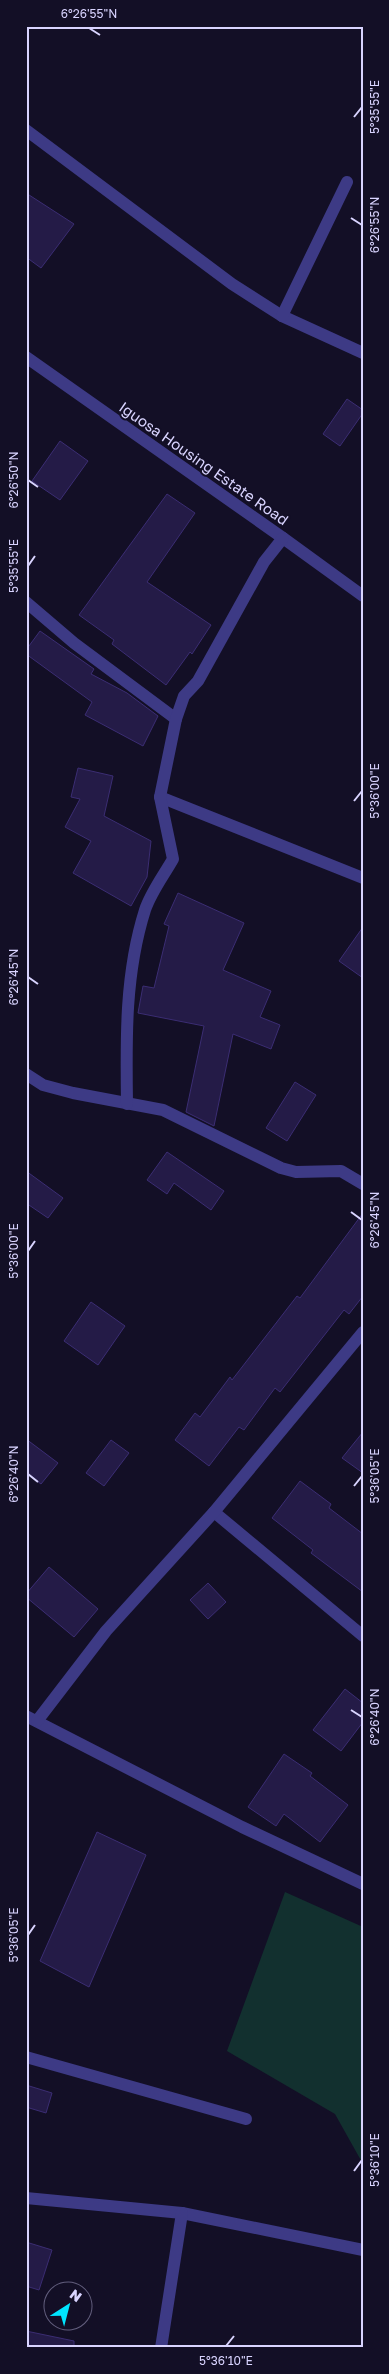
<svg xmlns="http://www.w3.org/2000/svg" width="389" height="2374" font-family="'Golos Text',sans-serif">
<rect width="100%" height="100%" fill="#130f26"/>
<path fill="#12302f" d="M 285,1892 L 363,1927 L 363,2164 L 335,2114 L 227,2051 Z"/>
<g fill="#241b47" stroke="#3b2d73">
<path d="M 26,193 L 74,224 L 41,268 L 26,257 Z"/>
<path d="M 347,399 L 363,410 L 363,413 L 340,446 L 323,434 Z"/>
<path d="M 60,441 L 88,461 L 60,500 L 32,481 Z"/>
<path d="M 167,494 L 195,513 L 147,582 L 211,625 L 192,654 L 190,652 L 166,685 L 112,644 L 114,640 L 79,615 Z"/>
<path d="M 40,631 L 94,669 L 91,674 L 127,693 L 158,716 L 143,746 L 85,715 L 92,702 L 26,654 L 26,650 Z"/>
<path d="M 78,768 L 113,776 L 104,816 L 151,841 L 147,877 L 131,906 L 73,873 L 91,841 L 65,827 L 80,799 L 71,797 Z"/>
<path d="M 178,893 L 244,923 L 223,970 L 271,991 L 260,1017 L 280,1025 L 271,1049 L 233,1034 L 214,1126 L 186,1112 L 204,1026 L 138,1013 L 143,986 L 154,988 L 169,926 L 164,924 Z"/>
<path d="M 363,927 L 363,978 L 339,961 Z"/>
<path d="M 295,1082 L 316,1095 L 287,1141 L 266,1128 Z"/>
<path d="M 167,1152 L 224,1191 L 211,1210 L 174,1183 L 167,1194 L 147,1180 Z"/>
<path d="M 26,1171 L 63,1198 L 48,1218 L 26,1203 Z"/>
<path d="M 363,1213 L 363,1296 L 349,1314 L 344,1310 L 280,1392 L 275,1388 L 244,1430 L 239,1427 L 209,1466 L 175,1440 L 195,1413 L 200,1417 L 230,1377 L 232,1380 L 297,1296 L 300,1298 Z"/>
<path d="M 91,1302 L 125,1326 L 98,1365 L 64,1341 Z"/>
<path d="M 363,1432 L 363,1473 L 342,1458 Z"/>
<path d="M 26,1439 L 58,1463 L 41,1484 L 26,1473 Z"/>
<path d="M 111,1440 L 129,1453 L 104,1486 L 86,1473 Z"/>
<path d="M 300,1481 L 331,1504 L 329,1508 L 363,1534 L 363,1592 L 311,1553 L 313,1550 L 272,1518 Z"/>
<path d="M 49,1567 L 98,1609 L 74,1637 L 26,1597 L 26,1594 Z"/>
<path d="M 208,1583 L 226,1602 L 208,1619 L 190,1600 Z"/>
<path d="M 345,1689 L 363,1703 L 363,1722 L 341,1751 L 313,1730 Z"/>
<path d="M 284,1754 L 312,1773 L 310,1776 L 348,1805 L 320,1842 L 284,1814 L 276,1826 L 248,1807 Z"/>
<path d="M 97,1832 L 146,1855 L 89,1987 L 40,1961 Z"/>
<path d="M 26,2085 L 52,2093 L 46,2113 L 26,2107 Z"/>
<path d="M 26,2242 L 52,2250 L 39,2290 L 26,2286 Z"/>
<path d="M 26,2331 L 74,2341 L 74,2348 L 26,2348 Z"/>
</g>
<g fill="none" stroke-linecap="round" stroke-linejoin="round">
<g stroke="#3d3a85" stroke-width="12">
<path d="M 26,130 L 232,284 L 282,316 L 363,353"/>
<path d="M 282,316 L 347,182"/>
<path d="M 26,357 L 283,538 L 363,596"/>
<path d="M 26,602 L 74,643 L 176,719"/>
<path d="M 160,797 L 363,878"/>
<path d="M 26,1074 L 43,1085 L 73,1093 L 163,1110 L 281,1168 L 296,1172 L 341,1171 L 363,1184"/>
<path d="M 127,1104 C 126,1038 125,973 145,910 C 151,892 164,875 173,859 L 160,797 L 176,719 L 184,696 L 198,681 L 264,562 L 283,538"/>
<path d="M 214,1512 L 363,1636"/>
<path d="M 26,1716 L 242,1827 L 363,1884"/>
<path d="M 37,1721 L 106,1631 L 214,1512 L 363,1332"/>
<path d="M 26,2057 L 246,2119"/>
<path d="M 26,2198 L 182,2213 L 363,2250"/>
<path d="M 161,2348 L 182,2213"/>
</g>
</g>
<path fill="none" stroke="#d9d4ff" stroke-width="2" d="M 89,28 L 100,35M 354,117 L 362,107M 351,218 L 362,225M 28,480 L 38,487M 28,566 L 35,556M 354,801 L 362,791M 28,977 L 38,984M 351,1212 L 362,1220M 28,1251 L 35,1241M 28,1474 L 38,1482M 354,1486 L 362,1476M 351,1710 L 362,1717M 28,1935 L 35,1925M 354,2171 L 362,2160M 226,2346 L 234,2336"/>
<g text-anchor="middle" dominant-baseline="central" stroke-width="4" stroke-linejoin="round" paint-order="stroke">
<g font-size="15" fill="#d9d4ff" stroke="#130f26">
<text transform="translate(204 463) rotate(35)">Iguosa Housing Estate Road</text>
</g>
</g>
<rect width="389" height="2374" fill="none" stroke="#130f26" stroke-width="55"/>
<g transform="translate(68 2306) rotate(36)"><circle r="24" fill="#130f26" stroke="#625e7d"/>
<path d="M0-4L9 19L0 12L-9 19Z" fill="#00e5ff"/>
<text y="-8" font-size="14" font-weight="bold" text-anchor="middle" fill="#d9d4ff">N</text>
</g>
<rect x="28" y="28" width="334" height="2318" fill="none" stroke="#d9d4ff" stroke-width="2"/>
<g font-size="12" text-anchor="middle" fill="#d9d4ff">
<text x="89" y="18">6°26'55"N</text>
<text transform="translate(375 107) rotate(-90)" y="4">5°35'55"E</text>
<text transform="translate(375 225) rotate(-90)" y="4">6°26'55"N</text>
<text transform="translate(14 480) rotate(-90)" y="4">6°26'50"N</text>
<text transform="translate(14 566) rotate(-90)" y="4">5°35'55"E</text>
<text transform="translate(375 791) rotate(-90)" y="4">5°36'00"E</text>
<text transform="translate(14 977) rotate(-90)" y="4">6°26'45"N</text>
<text transform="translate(375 1220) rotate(-90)" y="4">6°26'45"N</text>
<text transform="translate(14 1251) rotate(-90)" y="4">5°36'00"E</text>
<text transform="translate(14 1474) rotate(-90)" y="4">6°26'40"N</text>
<text transform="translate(375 1476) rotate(-90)" y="4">5°36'05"E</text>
<text transform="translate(375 1717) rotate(-90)" y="4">6°26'40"N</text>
<text transform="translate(14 1935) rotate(-90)" y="4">5°36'05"E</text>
<text transform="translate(375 2160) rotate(-90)" y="4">5°36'10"E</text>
<text x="226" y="2365">5°36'10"E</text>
</g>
</svg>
